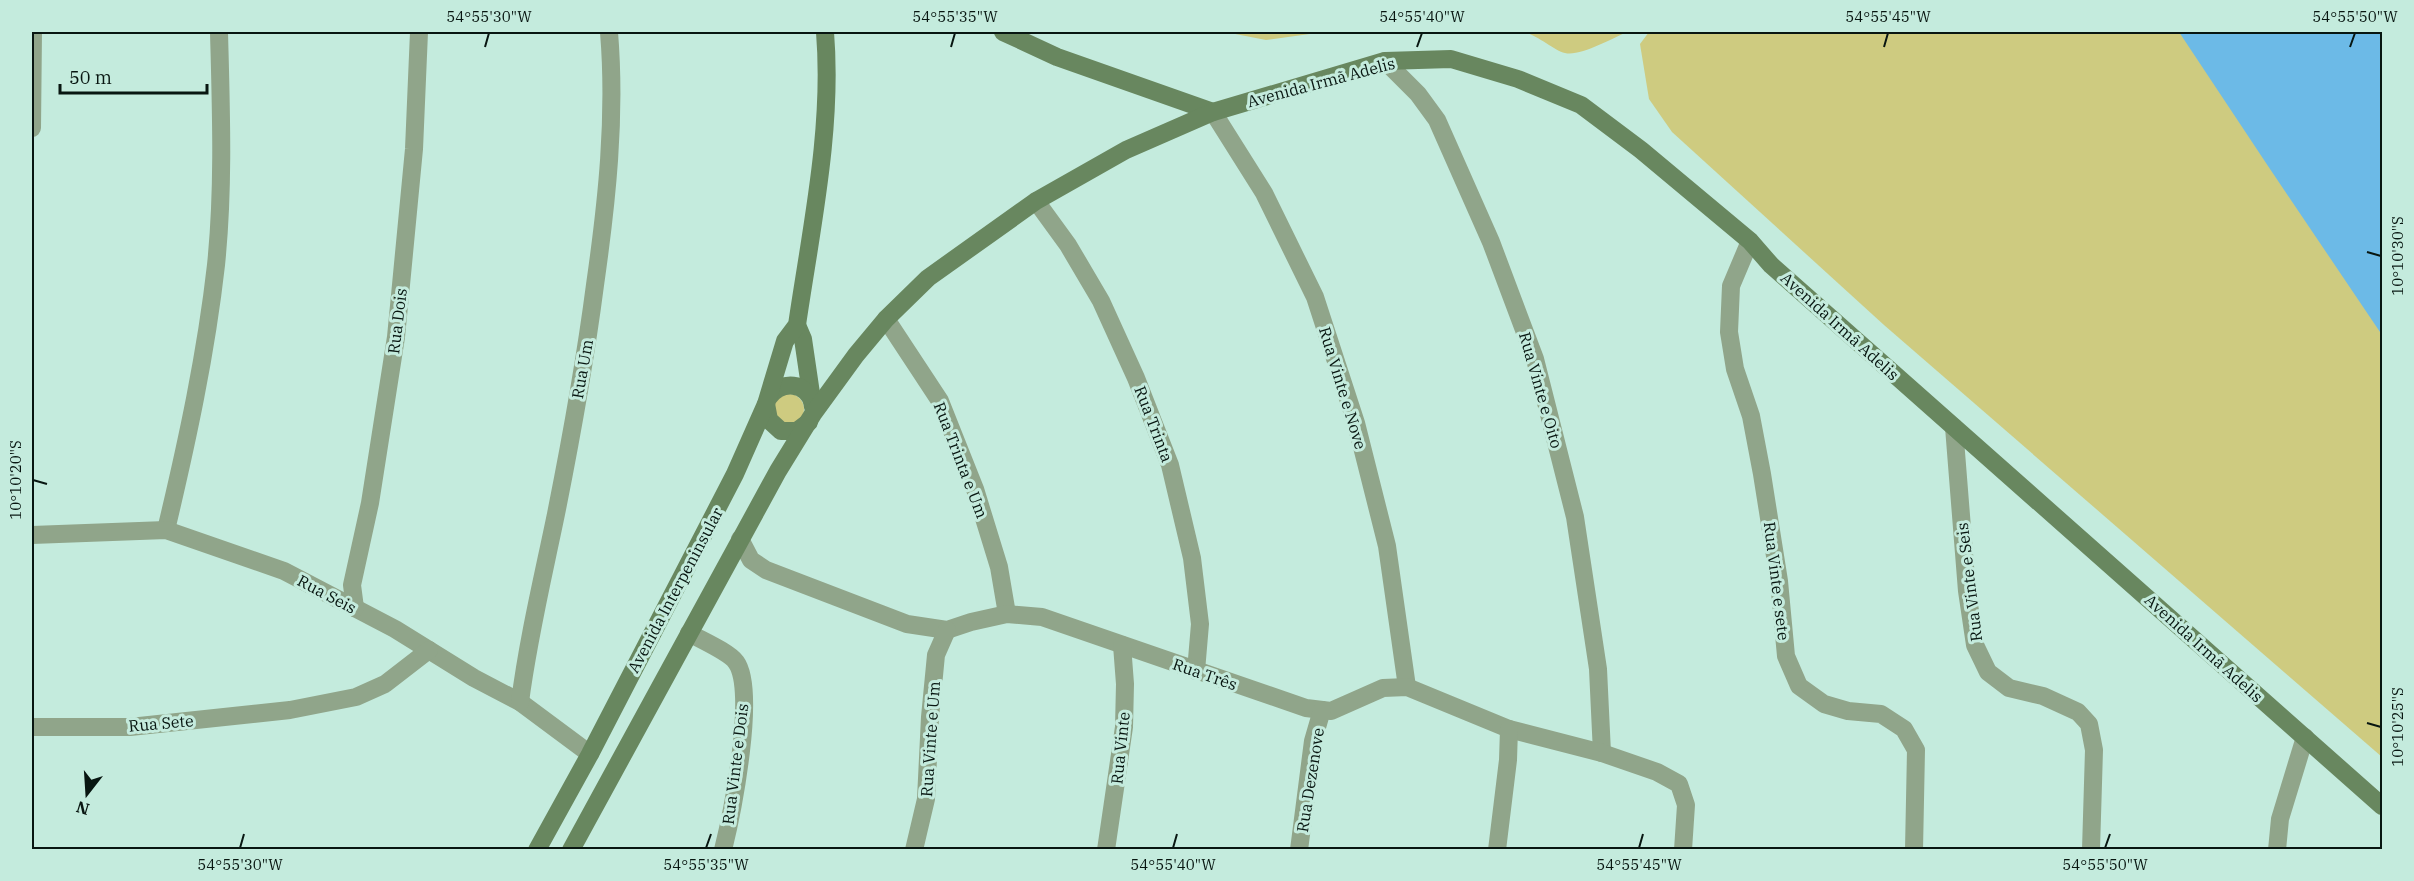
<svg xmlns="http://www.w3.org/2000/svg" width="2414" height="881" font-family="'IBM Plex Serif',serif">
<rect width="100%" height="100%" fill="#c4ebdd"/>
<g fill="#cecb80">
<path d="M 1225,32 L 1324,32 L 1266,40 Z"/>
<path d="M 1524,32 L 1627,32 C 1613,38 1579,57 1565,53 C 1555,51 1539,36 1524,32 Z"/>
<path d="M 1649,32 L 2382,32 L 2382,757 L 1884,325 L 1672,132 L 1649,99 L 1640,44 Z"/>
<circle cx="789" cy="409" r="15"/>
</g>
<path fill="#6cbae7" d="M 2179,32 L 2382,32 L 2382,335 L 2268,166 Z"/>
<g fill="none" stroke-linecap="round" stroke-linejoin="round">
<g stroke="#90a58a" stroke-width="18">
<path d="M 1385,61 L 1418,94 L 1437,120 L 1491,242 L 1535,359 L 1575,517 L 1598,669 L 1602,753"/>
<path d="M 1213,112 L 1264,193 L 1315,297 L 1356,423 L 1387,546 L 1407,687"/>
<path d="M 32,128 L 33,32"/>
<path d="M 1036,201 L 1068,245 L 1101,301 L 1136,378 L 1170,465 L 1192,558 L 1200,624 L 1196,671"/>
<path d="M 1750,241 L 1731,286 L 1729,332 L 1735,369 L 1751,416 L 1762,474 L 1779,581 L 1786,656 L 1799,686 L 1824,704 L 1848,711 L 1881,714 L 1904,729 L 1916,750 L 1914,850"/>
<path d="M 886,319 L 940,401 L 975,489 L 999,567 L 1007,614"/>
<path d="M 1954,427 L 1967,591 L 1975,645 L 1988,672 L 2009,688 L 2043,696 L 2078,712 L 2089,724 L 2094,750 L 2091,850"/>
<path d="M 166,530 C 187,442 206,354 216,265 C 224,187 221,109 219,32"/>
<path d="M 32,535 L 166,530 L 284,571 L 395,629 L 474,678 L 520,702 L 590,754"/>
<path d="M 740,539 L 751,560 L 766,570 L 907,624 L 947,630 L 971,622 L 1007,614 L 1042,617 L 1306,708 L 1331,711 L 1383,688 L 1407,687 L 1509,729 L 1602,753 L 1657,772 L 1679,784 L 1686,805 L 1683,850"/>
<path d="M 355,608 L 352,585 L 370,503 L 396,337 L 414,149 L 419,32"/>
<path d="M 689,633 C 701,640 729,652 736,662 C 757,690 732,814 723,850"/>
<path d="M 520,702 C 528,639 543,577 556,514 C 571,439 585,362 595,285 C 607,201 616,117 609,32"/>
<path d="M 32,727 L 130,727 L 290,710 L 356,697 L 385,684 L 429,650"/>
<path d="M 914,850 L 926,799 L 930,717 L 936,655 L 947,630"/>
<path d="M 1106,850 L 1124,727 L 1125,684 L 1122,645"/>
<path d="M 1299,850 L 1313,741 L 1322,710"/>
<path d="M 1497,850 L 1508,760 L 1509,729"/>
<path d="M 2277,850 L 2280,819 L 2305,737"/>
</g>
<g stroke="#68875f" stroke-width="18">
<path d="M 1003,32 L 1057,57 L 1213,112"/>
<path d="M 797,325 L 803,339 L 813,407"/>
<path d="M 769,397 C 782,380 806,382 813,403"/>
<path d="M 766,404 L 769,420 L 781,431 L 797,431 L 809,422"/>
<path d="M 537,850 L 590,754 L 735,474 L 766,404 L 785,341 L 797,325 C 811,229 833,129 825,32"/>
<path d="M 571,850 L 778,471 L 813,414 L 856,355 L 886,319 L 928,278 L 1036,201 L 1126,150 L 1213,112 L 1385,61 L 1451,59 L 1518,79 L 1581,105 L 1641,150 L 1750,241 L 1771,265 L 2382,806"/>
</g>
</g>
<path fill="none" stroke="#081611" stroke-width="2" d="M 485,47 L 489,33M 951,47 L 955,33M 1417,47 L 1422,33M 1884,47 L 1888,33M 2350,47 L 2355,33M 2367,252 L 2381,256M 33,480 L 47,484M 2367,723 L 2381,727M 240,848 L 244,834M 706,848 L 711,834M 1173,848 L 1177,834M 1639,848 L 1643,834M 2105,848 L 2110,834"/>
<g text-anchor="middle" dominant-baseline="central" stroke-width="6" stroke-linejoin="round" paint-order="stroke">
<g font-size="16" fill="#081611" stroke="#c4ebdd">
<text transform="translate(1321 82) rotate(-15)">Avenida Irmã Adelis</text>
<text transform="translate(397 321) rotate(-83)">Rua Dois</text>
<text transform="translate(1840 326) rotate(42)">Avenida Irmã Adelis</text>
<text transform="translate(582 369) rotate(-80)">Rua Um</text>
<text transform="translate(1343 388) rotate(73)">Rua Vinte e Nove</text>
<text transform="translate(1541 390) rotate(74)">Rua Vinte e Oito</text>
<text transform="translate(1154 424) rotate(69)">Rua Trinta</text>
<text transform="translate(961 460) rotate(69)">Rua Trinta e Um</text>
<text transform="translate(1777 581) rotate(83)">Rua Vinte e sete</text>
<text transform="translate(1969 582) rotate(-97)">Rua Vinte e Seis</text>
<text transform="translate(675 590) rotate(-62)">Avenida Interpeninsular</text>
<text transform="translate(327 594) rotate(28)">Rua Seis</text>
<text transform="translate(2204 648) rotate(42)">Avenida Irmã Adelis</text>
<text transform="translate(1205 674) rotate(19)">Rua Três</text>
<text transform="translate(161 723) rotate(-5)">Rua Sete</text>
<text transform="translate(930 739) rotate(-86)">Rua Vinte e Um</text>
<text transform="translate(1120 748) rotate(-84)">Rua Vinte</text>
<text transform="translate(735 764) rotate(-83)">Rua Vinte e Dois</text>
<text transform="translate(1310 780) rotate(-81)">Rua Dezenove</text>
</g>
</g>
<rect width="2414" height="881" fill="none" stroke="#c4ebdd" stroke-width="66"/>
<g transform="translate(87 794) rotate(197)" stroke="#c4ebdd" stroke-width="4.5" paint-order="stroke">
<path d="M0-4.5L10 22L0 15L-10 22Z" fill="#081611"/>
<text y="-9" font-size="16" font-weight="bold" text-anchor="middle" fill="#081611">N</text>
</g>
<path d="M60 84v9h147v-9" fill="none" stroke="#081611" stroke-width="3"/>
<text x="69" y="84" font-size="18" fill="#081611" stroke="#c4ebdd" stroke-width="4.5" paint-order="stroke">50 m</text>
<rect x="33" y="33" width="2348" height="815" fill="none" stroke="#081611" stroke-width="2"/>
<g font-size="15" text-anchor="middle" fill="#081611">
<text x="489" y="22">54°55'30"W</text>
<text x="955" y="22">54°55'35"W</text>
<text x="1422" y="22">54°55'40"W</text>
<text x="1888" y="22">54°55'45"W</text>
<text x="2355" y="22">54°55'50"W</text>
<text transform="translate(2398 256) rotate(-90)" y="5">10°10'30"S</text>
<text transform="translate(16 480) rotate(-90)" y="5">10°10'20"S</text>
<text transform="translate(2398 727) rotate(-90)" y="5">10°10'25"S</text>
<text x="240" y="870">54°55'30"W</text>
<text x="706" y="870">54°55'35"W</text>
<text x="1173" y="870">54°55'40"W</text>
<text x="1639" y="870">54°55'45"W</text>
<text x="2105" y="870">54°55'50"W</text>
</g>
</svg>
